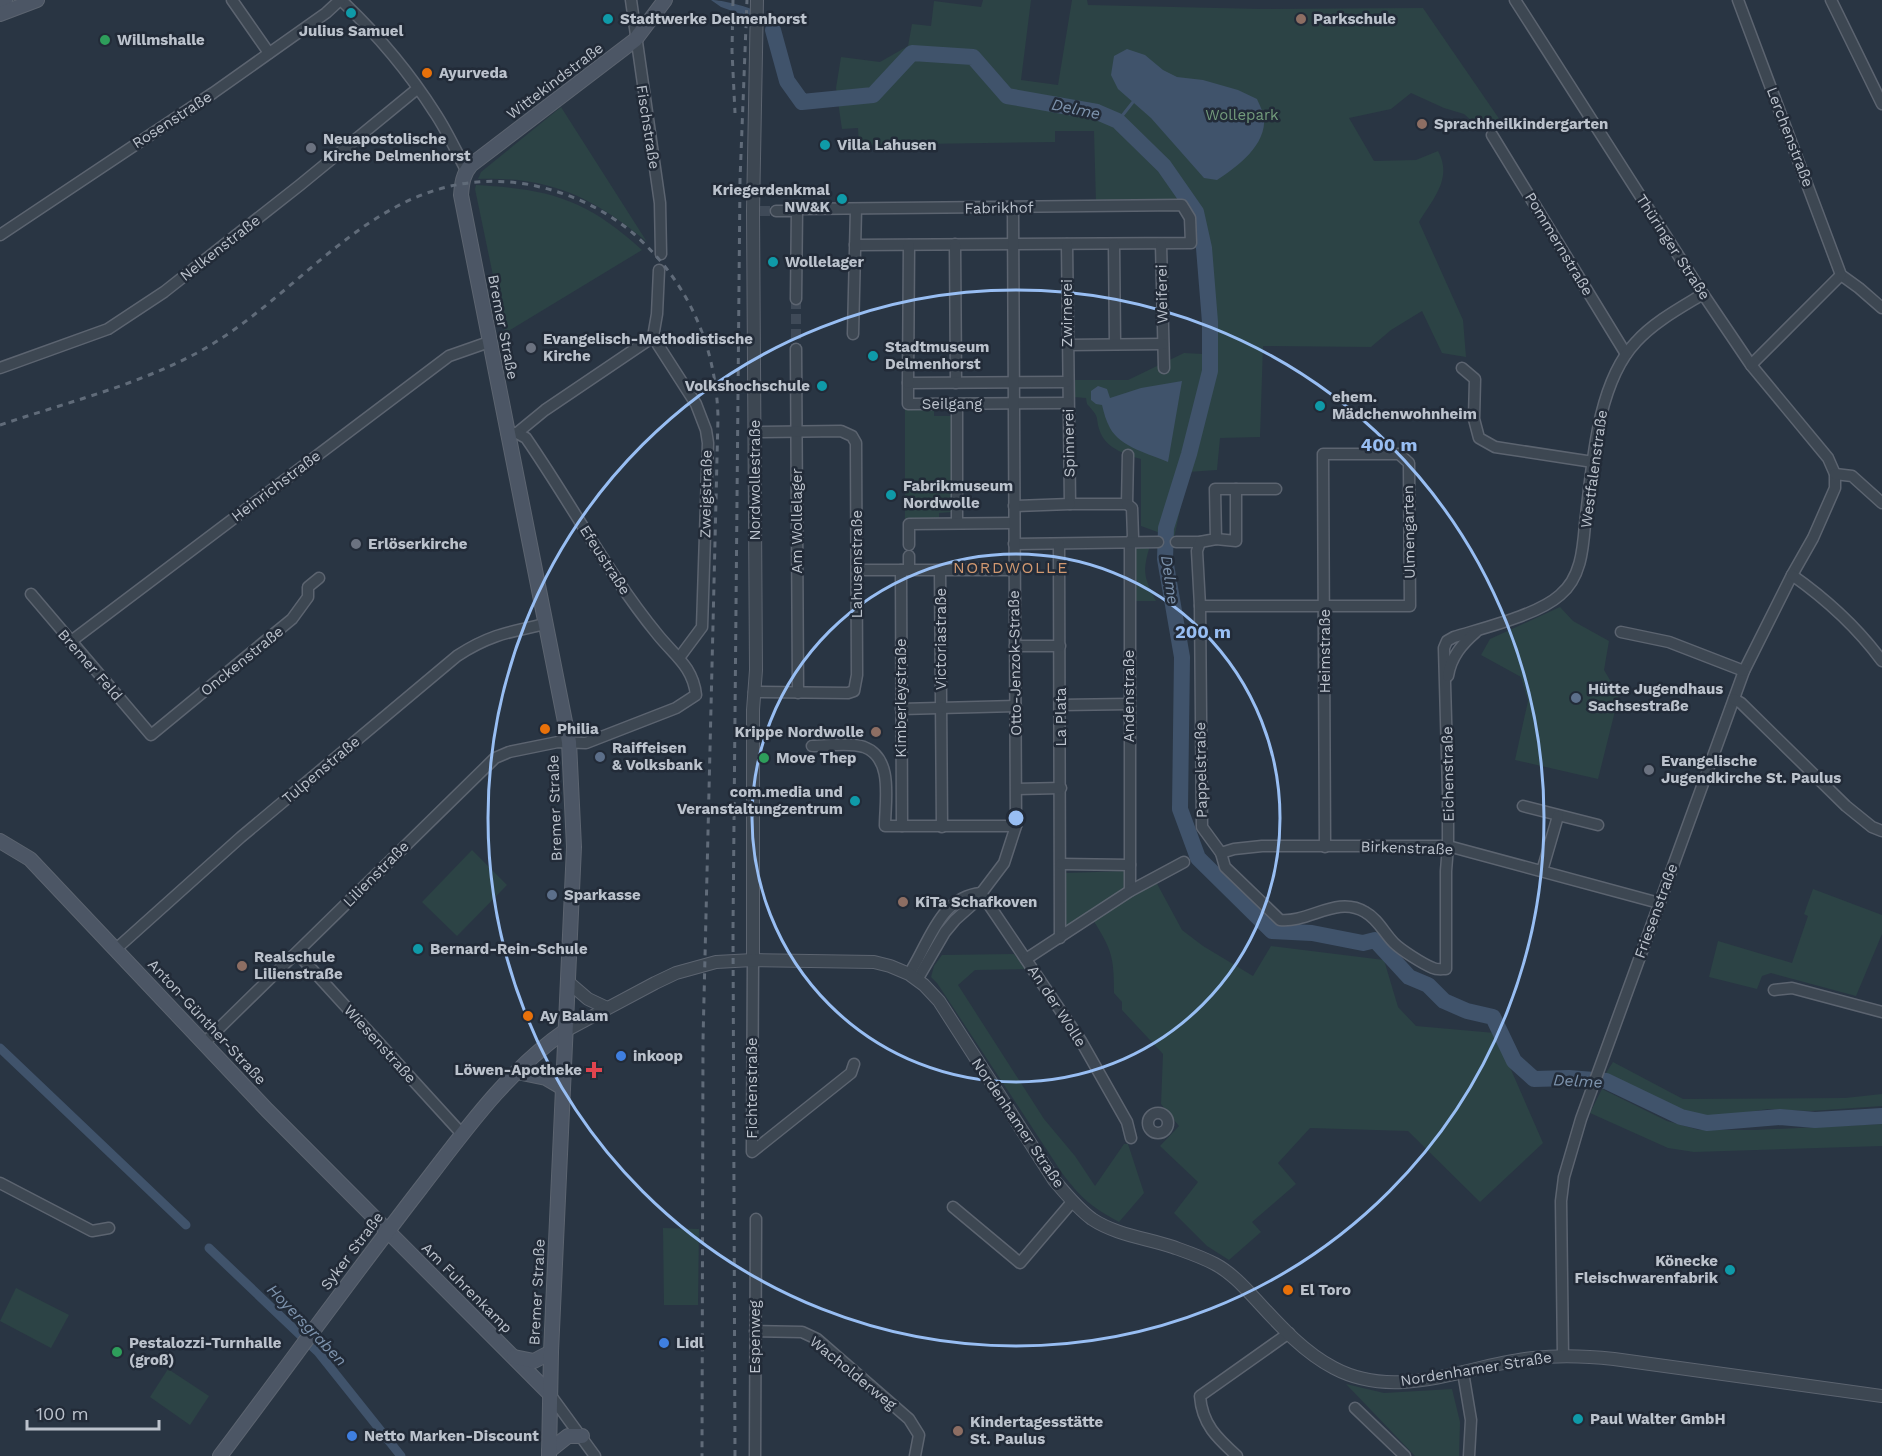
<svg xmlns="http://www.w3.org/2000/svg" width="1882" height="1456" font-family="'Work Sans',sans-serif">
<rect width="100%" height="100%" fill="#293543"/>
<g fill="#2c4345">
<path d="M 983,0 L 1031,0 L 1021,80 L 1058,85 L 1072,0 L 1087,0 L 1088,5 L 1261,9 L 1423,8 L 1500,120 L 1482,130 L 1464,114 L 1444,108 L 1411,93 L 1391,109 L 1349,118 L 1374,161 L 1416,160 L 1438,151 C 1453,178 1433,199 1419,222 L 1463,320 L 1466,357 L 1442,353 L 1422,311 L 1391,330 L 1371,347 L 1263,346 L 1260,437 L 1220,438 L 1217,470 L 1188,472 L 1174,538 L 1141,526 L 1141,459 C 1127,455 1108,449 1101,434 C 1094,417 1102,420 1087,404 L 1086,398 L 1073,397 L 1073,380 L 1128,380 L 1184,353 L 1203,354 C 1202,313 1204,259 1193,219 C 1192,213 1187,208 1184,203 L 1096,204 L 1094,131 L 1055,131 L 1055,142 L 859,145 L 858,128 L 842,129 L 836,88 L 841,57 L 880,62 L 908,46 L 912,24 L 931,26 L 934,1 L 981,7 Z"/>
<path d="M 561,107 L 647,242 C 593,197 549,176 478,179 L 481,172 Z"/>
<path d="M 476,185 C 550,189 586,199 642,250 L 505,333 L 475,189 Z"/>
<path d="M 905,408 L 934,408 L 934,416 L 951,416 L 951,512 L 939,513 L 939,520 L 905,520 Z"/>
<path d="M 1133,546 L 1150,546 C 1142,571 1144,578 1156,601 L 1132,601 Z"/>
<path d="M 1560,607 L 1573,621 L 1609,641 L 1604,670 L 1619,695 L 1598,779 L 1515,760 L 1528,701 L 1521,677 L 1481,655 L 1490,639 Z"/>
<path d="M 472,850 L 507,885 L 457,936 L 422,902 Z"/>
<path d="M 1126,871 L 1127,889 L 1066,926 L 1066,873 Z"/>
<path d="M 1155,880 L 1182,930 L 1203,946 L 1253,976 L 1271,946 L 1384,960 L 1398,1007 L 1416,1026 L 1495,1033 L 1543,1143 L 1480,1202 L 1408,1131 L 1310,1128 L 1278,1163 L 1296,1184 L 1252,1222 L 1261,1232 L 1229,1260 L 1207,1246 L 1174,1213 L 1198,1182 L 1160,1146 L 1179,1126 L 1161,1104 L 1163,1054 L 1122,1010 L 1122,1002 L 1114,993 C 1114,957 1112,950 1093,920 Z"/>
<path d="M 1813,889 L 1882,915 L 1882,934 L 1856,996 L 1771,973 L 1762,976 L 1757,989 L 1709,977 L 1718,941 L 1792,963 L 1808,916 L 1804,914 Z"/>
<path d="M 1014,954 L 1026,969 L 975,970 L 958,985 L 1044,1119 L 1075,1156 L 1095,1186 L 1124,1144 L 1128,1144 L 1144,1193 L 1119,1222 C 1090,1206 1082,1199 1062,1173 L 937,983 L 931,977 L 934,966 L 942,955 Z"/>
<path d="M 1613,1062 L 1683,1099 L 1845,1098 L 1882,1094 L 1882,1106 L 1811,1111 L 1768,1109 L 1710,1118 L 1682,1111 L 1606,1073 Z"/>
<path d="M 1602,1089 L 1667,1121 L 1699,1130 L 1755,1130 L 1882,1124 L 1882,1146 L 1694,1152 L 1668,1148 L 1590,1113 Z"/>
<path d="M 663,1228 L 699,1229 L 698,1305 L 664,1305 Z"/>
<path d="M 16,1288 L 69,1315 L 51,1348 L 0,1321 Z"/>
<path d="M 168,1369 L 209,1396 L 190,1425 L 150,1397 Z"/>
<path d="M 1346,1384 L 1384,1393 L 1452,1389 L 1460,1422 L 1459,1456 L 1415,1456 Z"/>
</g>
<g fill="#40536b">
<path d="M 711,0 C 725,0 764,10 773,21 C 779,29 779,40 781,49 L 775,50 L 769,24 L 721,7 Z"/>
<path d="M 1127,49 L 1145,55 L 1163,70 L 1177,77 L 1203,80 L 1238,90 L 1257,99 C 1259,104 1263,111 1264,117 C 1267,145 1237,167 1217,180 L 1204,178 L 1151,118 L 1118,89 L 1111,75 L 1114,56 Z"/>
<path d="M 1182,381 L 1168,462 C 1150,454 1120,447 1110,428 C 1106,421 1104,413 1102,405 L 1096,404 L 1091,400 L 1091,391 L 1098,386 L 1107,389 L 1110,398 L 1141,388 Z"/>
</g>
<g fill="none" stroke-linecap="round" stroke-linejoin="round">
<path stroke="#40536b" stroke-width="3" d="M 1118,121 L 1133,102"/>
<g stroke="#40536b" stroke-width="9">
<path d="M 0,1048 L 186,1225"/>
<path d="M 209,1248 L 318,1352 L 401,1456"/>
</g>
<path stroke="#40536b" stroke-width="16" d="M 773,30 L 787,81 L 802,102 L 873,95 L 912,53 L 973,57 L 1007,96 L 1097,112 L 1118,121 L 1164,166 L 1196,212 L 1204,248 L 1210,322 L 1210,371 L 1189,454 L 1166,528 L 1165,559 L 1182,657 L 1180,809 L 1198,858 L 1272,931 L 1312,933 L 1363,943 L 1375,940 L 1409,977 L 1428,985 L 1444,1001 L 1467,1011 L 1493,1017 L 1514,1061 L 1534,1079 L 1569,1078 L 1606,1081 L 1681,1117 L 1707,1123 L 1780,1117 L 1815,1120 L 1882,1116"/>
<g stroke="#3f4a58" stroke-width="10" stroke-dasharray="10 5" stroke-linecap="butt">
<path d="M 760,211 L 776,211"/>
<path d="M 796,299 L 796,349"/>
</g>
<defs>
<g id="minor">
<path d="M 232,0 L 269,53"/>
<path d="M 341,0 C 377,34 409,72 435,113 C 447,131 456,151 466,170"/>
<path d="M 631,0 L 660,203 L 661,254"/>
<path d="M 1515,0 L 1703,294 L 1751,365 L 1828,458 L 1835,474 L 1835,488 L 1813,538 L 1792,575 L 1744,671 L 1581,1119 L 1564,1177 L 1561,1201 L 1563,1356"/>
<path d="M 1738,0 L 1841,275 L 1859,288 L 1882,308"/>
<path d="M 1831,0 L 1882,104"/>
<path d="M 1492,135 L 1626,354"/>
<path d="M 776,211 L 791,211 L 797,209 L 1182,205 L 1190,218 L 1191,243 L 855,245"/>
<path d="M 0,235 L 213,93 L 326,13 L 340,0"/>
<path d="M 955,244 L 956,383"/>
<path d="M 1067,244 L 1070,504 L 1127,504 L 1128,455"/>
<path d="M 1114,244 L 1115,344"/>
<path d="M 1161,244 L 1164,368"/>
<path d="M 796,299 L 797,209"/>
<path d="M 853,334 L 856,209"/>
<path d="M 653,337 L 696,404 L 706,430 L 708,443 L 702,627 L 679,658"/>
<path d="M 1068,345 L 1163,344"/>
<path d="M 796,349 L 798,693"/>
<path d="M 1751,365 L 1841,275"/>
<path d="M 0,368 L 108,329 L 164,292 L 300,185 L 417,89"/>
<path d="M 1462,368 L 1475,379 L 1474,419 L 1479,438 L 1495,447 L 1593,462"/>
<path d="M 1067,382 L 908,383 L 908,404 L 1068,403"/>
<path d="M 908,383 L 909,245"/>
<path d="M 957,404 L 957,523"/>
<path d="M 517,433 L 545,410 L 653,337 L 657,314 L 659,270"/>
<path d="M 1835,474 L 1852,476 L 1882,503"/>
<path d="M 1127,504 L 1132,508 L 1133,537 L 1130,543 L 1130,891"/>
<path d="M 1014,506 L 1070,504"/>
<path d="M 1216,539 L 1236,541 L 1236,489"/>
<path d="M 1176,542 L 1200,542 L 1216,539 L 1215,489 L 1276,489"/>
<path d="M 1200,542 L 1197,551 L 1200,606 L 1202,827 L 1221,853 L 1225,867 L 1280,920 C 1309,923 1337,895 1365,912 C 1378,919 1384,933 1394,943 C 1401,950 1423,964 1433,968 C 1437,970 1442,969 1446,969 L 1446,871 L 1448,846 L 1448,791 L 1444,648 L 1447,641 L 1454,637 C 1483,628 1538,615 1560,595 C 1581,578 1583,549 1585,524 C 1592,469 1596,384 1636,342 C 1654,322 1680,308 1703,294"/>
<path d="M 1014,544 L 1158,542"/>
<path d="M 1059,544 L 1060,938"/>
<path d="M 909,545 L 909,524 L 1014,523"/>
<path d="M 857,570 L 1014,570"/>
<path d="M 901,570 L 902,826"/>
<path d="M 909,570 L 909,556"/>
<path d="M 940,570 L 942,827"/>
<path d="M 1792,575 C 1826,599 1857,627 1882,661"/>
<path d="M 31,594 L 151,735 L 292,619 L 308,597 L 308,587 L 319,578"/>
<path d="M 1200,606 L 1410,606 L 1409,463 L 1399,454 L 1323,454 L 1325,847"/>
<path d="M 1621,632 L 1669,642 L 1744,671"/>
<path d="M 70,642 L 449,356 L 489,342"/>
<path d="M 1015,646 L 1060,646"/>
<path d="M 1448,676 C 1451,657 1462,644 1476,632"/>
<path d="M 754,692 L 848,693 L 854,691 L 857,675 L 856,443 L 852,436 L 841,431 L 755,432"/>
<path d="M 1734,699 L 1741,703 L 1846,806 L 1872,827 L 1882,831"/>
<path d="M 1061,705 L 1129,704"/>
<path d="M 901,709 L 1016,706"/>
<path d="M 812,746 C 828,746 849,742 864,747 C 894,758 885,801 885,826 L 1016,826"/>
<path d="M 1017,789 L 1061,788"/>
<path d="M 1523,806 L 1598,825"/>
<path d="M 1221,853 L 1234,849 L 1262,846 L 1448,846 L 1659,903"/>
<path d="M 1061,864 L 1130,865"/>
<path d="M 1542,871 L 1558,816"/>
<path d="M 981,893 L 1081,1041 L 1127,1122 L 1131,1138"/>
<path d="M 116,949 L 241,837 L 457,656 C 489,635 509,632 545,624"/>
<path d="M 297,953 L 462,1134"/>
<path d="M 1026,959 L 1130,891 L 1184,862"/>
<path d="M 753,960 L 752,1152 L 851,1073 L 854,1064"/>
<path d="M 909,974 C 929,944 939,897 981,893"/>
<path d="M 917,980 L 945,932 L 955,920 L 973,904 L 1004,863 L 1016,826 L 1013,208"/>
<path d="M 1774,990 L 1792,988 L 1882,1012"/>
<path d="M 203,1044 L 495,758 L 509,752 L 558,742 L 586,743 L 676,708 L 696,695 C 693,667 675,656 658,635 C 608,574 571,503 526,438 L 517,433 L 507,434"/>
<circle cx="1158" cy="1123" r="10"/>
<path d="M 0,1183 L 92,1231 L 109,1228"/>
<path d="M 953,1207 L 1020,1263 L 1072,1202"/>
<path d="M 755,1331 L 802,1332 L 817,1339 L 909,1419 L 919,1435 L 915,1456"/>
<path d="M 1463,1372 L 1471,1420 L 1469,1456"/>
<path d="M 549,1393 L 595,1456"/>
<path d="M 1355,1408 L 1405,1456"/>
<path d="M 755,1456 L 756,1219"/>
<path d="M 1237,1456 C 1217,1438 1202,1424 1200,1396 L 1289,1333"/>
</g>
<g id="tertiary">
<path d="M 753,960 L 753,710 L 756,670 L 753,211 L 757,0"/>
<path d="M 567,981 L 588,999 L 607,1008"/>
<path d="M 565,1031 L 655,983 L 676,973 L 716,962 L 753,960 L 874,962 L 890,966 L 909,974 L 924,985 L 939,1001 L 1054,1180 C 1066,1194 1077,1208 1092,1219 C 1116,1235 1146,1238 1173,1247 C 1187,1252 1202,1257 1215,1264 C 1232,1273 1246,1289 1259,1303 C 1281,1327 1305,1353 1334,1368 C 1398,1402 1467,1365 1533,1358 C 1560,1355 1587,1356 1614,1359 L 1882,1396"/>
</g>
<g id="secondary">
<path d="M 0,2 L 5,0"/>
<path d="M 0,14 L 37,0"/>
<path d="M 0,841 L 30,859 L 267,1110 L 549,1393"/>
<path d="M 517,1072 L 546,1078 L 563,1088"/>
<path d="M 514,1357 L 534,1361 L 551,1352"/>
<path d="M 549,1451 L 568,1436 L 582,1436"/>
<path d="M 220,1456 C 287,1367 352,1277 420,1189 C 464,1132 506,1072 565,1031"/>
<path d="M 549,1456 L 551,1352 L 574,847 L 569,742 L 461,195 C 462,183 463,174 471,165 L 635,40 L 665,0"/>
</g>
</defs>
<use href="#minor" stroke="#5c6470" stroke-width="13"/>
<use href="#tertiary" stroke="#5c6470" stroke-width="14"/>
<use href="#secondary" stroke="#5c6470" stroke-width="16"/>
<use href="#minor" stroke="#3d4752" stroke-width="10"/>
<use href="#tertiary" stroke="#3d4752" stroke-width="12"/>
<use href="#secondary" stroke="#4c5665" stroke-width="14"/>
<g stroke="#606b79" stroke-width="3" stroke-dasharray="6 6" stroke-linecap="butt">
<path d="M 733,0 L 732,51 L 735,113"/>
<path d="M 0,425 C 65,403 134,386 195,354 C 308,294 380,161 526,184 C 565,191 604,208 634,234 C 688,282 716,345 718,417 L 703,1040 L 702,1456"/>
<path d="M 735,1456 L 733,930 L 740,180 L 747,0"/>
</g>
</g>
<g fill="none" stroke="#98bef3" stroke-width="3">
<circle cx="1016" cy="818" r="264"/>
<circle cx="1016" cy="818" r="528"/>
</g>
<g fill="#0f9aa8" stroke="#222b38" stroke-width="2">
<circle cx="351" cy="13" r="6"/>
<circle cx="608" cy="19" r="6"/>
<circle cx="825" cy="145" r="6"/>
<circle cx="842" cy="199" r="6"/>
<circle cx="773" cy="262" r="6"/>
<circle cx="873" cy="356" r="6"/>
<circle cx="822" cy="386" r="6"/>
<circle cx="1320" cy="406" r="6"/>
<circle cx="891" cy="495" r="6"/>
<circle cx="855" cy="801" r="6"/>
<circle cx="418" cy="949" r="6"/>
<circle cx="1730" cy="1270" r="6"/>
<circle cx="1578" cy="1419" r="6"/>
</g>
<g fill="#8d6e63" stroke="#222b38" stroke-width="2">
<circle cx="1301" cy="19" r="6"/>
<circle cx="1422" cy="124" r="6"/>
<circle cx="876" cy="732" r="6"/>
<circle cx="903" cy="902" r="6"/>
<circle cx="242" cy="966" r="6"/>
<circle cx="958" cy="1431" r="6"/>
</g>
<g fill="#2e9e5b" stroke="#222b38" stroke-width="2">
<circle cx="105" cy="40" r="6"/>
<circle cx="764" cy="758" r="6"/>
<circle cx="117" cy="1352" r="6"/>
</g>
<g fill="#e8710a" stroke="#222b38" stroke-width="2">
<circle cx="427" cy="73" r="6"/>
<circle cx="545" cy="729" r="6"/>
<circle cx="528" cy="1016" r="6"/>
<circle cx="1288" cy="1290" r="6"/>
</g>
<g fill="#6b7280" stroke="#222b38" stroke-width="2">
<circle cx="311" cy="148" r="6"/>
<circle cx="531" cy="348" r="6"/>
<circle cx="356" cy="544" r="6"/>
<circle cx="1649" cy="770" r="6"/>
</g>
<g fill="#5c6f8a" stroke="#222b38" stroke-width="2">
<circle cx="1576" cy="698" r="6"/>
<circle cx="600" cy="757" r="6"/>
<circle cx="552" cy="895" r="6"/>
</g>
<g fill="#3f7fe0" stroke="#222b38" stroke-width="2">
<circle cx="621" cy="1056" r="6"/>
<circle cx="664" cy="1343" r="6"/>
<circle cx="352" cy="1436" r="6"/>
</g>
<path fill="#e0444e" stroke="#222b38" stroke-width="2" d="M591 1061h6v6h6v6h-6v6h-6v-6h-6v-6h6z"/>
<g text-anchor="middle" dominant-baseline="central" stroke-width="5" stroke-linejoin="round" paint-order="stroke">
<g font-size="15" font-weight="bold" fill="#bbc2cc" stroke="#222b38" text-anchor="start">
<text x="620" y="19">Stadtwerke Delmenhorst</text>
<text x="1313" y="19">Parkschule</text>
<text x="351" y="31" text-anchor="middle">Julius Samuel</text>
<text x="117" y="40">Willmshalle</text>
<text x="439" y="73">Ayurveda</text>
<text x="1434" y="124">Sprachheilkindergarten</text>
<text x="323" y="139">Neuapostolische<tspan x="323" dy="17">Kirche Delmenhorst</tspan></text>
<text x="837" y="145">Villa Lahusen</text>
<text x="830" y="190" text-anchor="end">Kriegerdenkmal<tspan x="830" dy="17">NW&amp;K</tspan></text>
<text x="785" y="262">Wollelager</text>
<text x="543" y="339">Evangelisch-Methodistische<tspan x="543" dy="17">Kirche</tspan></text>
<text x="885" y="347">Stadtmuseum<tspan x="885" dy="17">Delmenhorst</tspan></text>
<text x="810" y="386" text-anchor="end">Volkshochschule</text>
<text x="1332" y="397">ehem.<tspan x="1332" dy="17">Mädchenwohnheim</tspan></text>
<text x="903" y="486">Fabrikmuseum<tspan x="903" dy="17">Nordwolle</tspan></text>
<text x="368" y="544">Erlöserkirche</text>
<text x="1588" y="689">Hütte Jugendhaus<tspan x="1588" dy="17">Sachsestraße</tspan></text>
<text x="557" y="729">Philia</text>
<text x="864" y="732" text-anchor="end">Krippe Nordwolle</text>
<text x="612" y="748">Raiffeisen<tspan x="612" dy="17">&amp; Volksbank</tspan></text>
<text x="776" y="758">Move Thep</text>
<text x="1661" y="761">Evangelische<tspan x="1661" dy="17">Jugendkirche St. Paulus</tspan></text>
<text x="843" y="792" text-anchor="end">com.media und<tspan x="843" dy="17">Veranstaltungzentrum</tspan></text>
<text x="564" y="895">Sparkasse</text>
<text x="915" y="902">KiTa Schafkoven</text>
<text x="430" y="949">Bernard-Rein-Schule</text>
<text x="254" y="957">Realschule<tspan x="254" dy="17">Lilienstraße</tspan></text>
<text x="540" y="1016">Ay Balam</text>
<text x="633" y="1056">inkoop</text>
<text x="582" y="1070" text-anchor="end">Löwen-Apotheke</text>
<text x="1718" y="1261" text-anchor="end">Könecke<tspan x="1718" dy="17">Fleischwarenfabrik</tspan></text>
<text x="1300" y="1290">El Toro</text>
<text x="129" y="1343">Pestalozzi-Turnhalle<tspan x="129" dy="17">(groß)</tspan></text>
<text x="676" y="1343">Lidl</text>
<text x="1590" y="1419">Paul Walter GmbH</text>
<text x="970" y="1422">Kindertagesstätte<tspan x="970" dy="17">St. Paulus</tspan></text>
<text x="364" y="1436">Netto Marken-Discount</text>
</g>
<g font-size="15" fill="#bbc2cc" stroke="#222b38">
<text transform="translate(555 81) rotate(-37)">Wittekindstraße</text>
<text transform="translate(172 120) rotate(-33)">Rosenstraße</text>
<text transform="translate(648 127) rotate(81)">Fischstraße</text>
<text transform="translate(1790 137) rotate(69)">Lerchenstraße</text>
<text transform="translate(999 208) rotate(-1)">Fabrikhof</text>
<text transform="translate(1559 244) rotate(59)">Pommernstraße</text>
<text transform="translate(1673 247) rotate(57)">Thüringer Straße</text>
<text transform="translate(220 248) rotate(-38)">Nelkenstraße</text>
<text transform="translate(1162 294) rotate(-91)">Weiferei</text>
<text transform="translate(1067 313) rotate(-90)">Zwirnerei</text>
<text transform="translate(503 327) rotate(79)">Bremer Straße</text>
<text x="952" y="404">Seilgang</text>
<text transform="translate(1069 443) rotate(-91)">Spinnerei</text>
<text transform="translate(1594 469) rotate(-82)">Westfalenstraße</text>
<text transform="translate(755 480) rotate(-90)">Nordwollestraße</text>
<text transform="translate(276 486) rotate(-37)">Heinrichstraße</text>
<text transform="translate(706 494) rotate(-89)">Zweigstraße</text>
<text transform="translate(797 521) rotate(-90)">Am Wollelager</text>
<text transform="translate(1409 532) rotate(-91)">Ulmengarten</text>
<text transform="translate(605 560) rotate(57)">Efeustraße</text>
<text transform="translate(857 564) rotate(-90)">Lahusenstraße</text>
<text transform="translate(941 639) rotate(-90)">Victoriastraße</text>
<text transform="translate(1325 651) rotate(-90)">Heimstraße</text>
<text transform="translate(242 661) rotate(-39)">Onckenstraße</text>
<text transform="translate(1015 663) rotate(-91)">Otto-Jenzok-Straße</text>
<text transform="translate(90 665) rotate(49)">Bremer Feld</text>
<text transform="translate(1129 696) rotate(-90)">Andenstraße</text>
<text transform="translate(901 698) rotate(-90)">Kimberleystraße</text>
<text transform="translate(1061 717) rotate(-90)">La Plata</text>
<text transform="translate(321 770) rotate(-40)">Tulpenstraße</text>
<text transform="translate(1201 770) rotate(-91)">Pappelstraße</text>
<text transform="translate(1448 774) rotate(-91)">Eichenstraße</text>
<text transform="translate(555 808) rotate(-92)">Bremer Straße</text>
<text transform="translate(1407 848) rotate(2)">Birkenstraße</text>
<text transform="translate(376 874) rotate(-45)">Lilienstraße</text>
<text transform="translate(1656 911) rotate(-70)">Friesenstraße</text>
<text transform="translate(1057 1006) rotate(57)">An der Wolle</text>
<text transform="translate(207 1022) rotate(47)">Anton-Günther-Straße</text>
<text transform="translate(380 1044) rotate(48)">Wiesenstraße</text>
<text transform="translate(752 1088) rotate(-90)">Fichtenstraße</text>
<text transform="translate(1018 1123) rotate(56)">Nordenhamer Straße</text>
<text transform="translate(352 1251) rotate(-53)">Syker Straße</text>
<text transform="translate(467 1288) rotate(45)">Am Fuhrenkamp</text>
<text transform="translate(537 1292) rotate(-87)">Bremer Straße</text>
<text transform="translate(755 1337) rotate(-90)">Espenweg</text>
<text transform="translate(1476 1369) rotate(-9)">Nordenhamer Straße</text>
<text transform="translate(853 1373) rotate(39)">Wacholderweg</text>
</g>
<g font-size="15" fill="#739c7c" stroke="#222b38">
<text x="1242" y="115">Wollepark</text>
</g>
<g font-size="16" font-style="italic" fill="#7d93ad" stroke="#222b38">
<text transform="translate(1076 109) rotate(12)">Delme</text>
<text transform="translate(1170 580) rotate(82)">Delme</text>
<text transform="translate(1578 1081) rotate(3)">Delme</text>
<text transform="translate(307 1325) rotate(46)">Hoyersgraben</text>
</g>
<g font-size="16" letter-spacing="1.5" fill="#d19870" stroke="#222b38">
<text x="1011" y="567">NORDWOLLE</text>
</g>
</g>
<circle cx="1016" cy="818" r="9" fill="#98bef3" stroke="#222b38" stroke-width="3"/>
<g font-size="18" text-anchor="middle" font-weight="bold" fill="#98bef3" stroke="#222b38" stroke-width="5" stroke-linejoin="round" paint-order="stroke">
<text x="1389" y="451">400 m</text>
<text x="1203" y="638">200 m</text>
</g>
<path d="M27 1420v9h132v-9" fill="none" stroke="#bbc2cc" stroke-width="3"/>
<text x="36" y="1420" font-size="18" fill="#bbc2cc" stroke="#222b38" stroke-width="4.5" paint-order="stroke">100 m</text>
</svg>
